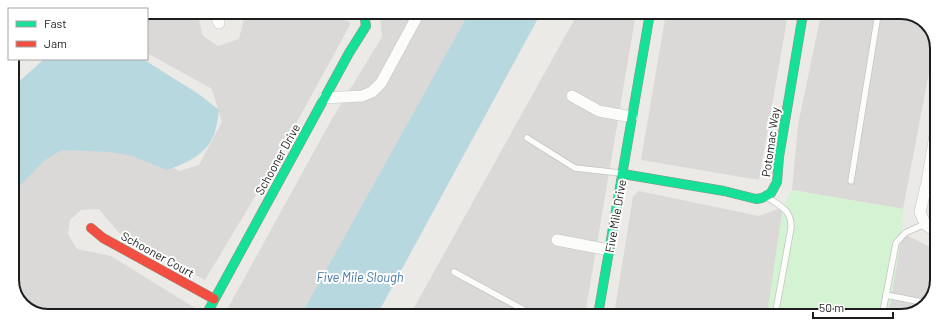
<svg xmlns="http://www.w3.org/2000/svg" width="949" height="328" font-family="Barlow,sans-serif">
<rect width="100%" height="100%" fill="#eceae6"/>
<g fill="#dbd9d7">
<path d="M 147,12 L 197,12 L 203,36 L 218,46 L 239,39 L 244,18 L 237,12 L 331,13 L 351,23 L 268,175 L 205,280 L 119,233 L 99,209 L 81,210 L 70,220 L 68,234 L 77,249 L 111,256 L 195,308 L 191,314 L 46,314 L 35,308 L 12,280 L 12,191 L 23,172 L 52,148 L 126,142 L 179,171 L 199,165 L 222,122 L 212,89 L 147,53 Z"/>
<path d="M 380,13 L 472,13 L 309,315 L 224,315 L 333,117 L 382,37 Z"/>
<path d="M 578,13 L 636,13 L 585,315 L 410,315 Z"/>
<path d="M 666,13 L 788,14 L 759,180 L 641,160 Z"/>
<path d="M 821,14 L 912,14 L 929,26 L 935,41 L 903,209 L 792,190 L 798,125 Z"/>
<path d="M 639,191 L 759,216 L 783,207 L 767,316 L 658,315 L 615,309 L 633,196 Z"/>
<path d="M 902,233 L 928,246 L 935,247 L 935,291 L 923,309 L 901,316 L 888,316 Z"/>
</g>
<path fill="#d3f3d2" d="M 792,190 L 903,209 L 902,233 L 888,316 L 767,316 L 783,207 Z"/>
<g fill="#b8d8e0">
<path d="M 469,13 L 541,13 L 377,315 L 301,315 Z"/>
<path d="M 44,59 L 143,59 L 200,95 L 219,110 C 218,117 217,125 215,132 C 208,154 187,163 167,170 L 132,156 L 110,152 L 62,150 L 45,160 L 12,194 L 12,88 Z"/>
<path d="M 13,285 L 20,294 L 41,314 L 37,314 L 20,302 Z"/>
</g>
<g fill="none" stroke-linecap="round" stroke-linejoin="round">
<defs>
<g id="lane">
<path d="M 527,138 L 575,168 L 620,173"/>
<path d="M 851,181 L 878,14"/>
<path d="M 767,197 C 780,206 792,210 791,228 L 775,316"/>
<path d="M 454,272 L 533,315"/>
<path d="M 886,295 L 927,303"/>
<path d="M 882,316 L 896,243 L 905,233 L 925,224"/>
</g>
<g id="street">
<path d="M 215,12 L 219,23"/>
<path d="M 572,96 L 599,111 L 632,117"/>
<path d="M 324,98 L 362,96 L 372,92 L 381,83 L 419,13"/>
<path d="M 936,230 L 932,229 L 925,224 L 920,212 L 927,182 L 936,129"/>
<path d="M 557,240 L 609,250"/>
</g>
<g id="fast">
<path d="M 623,174 L 724,191 L 756,199 L 762,198 L 771,193 L 777,182 L 779,157 L 803,14"/>
<path d="M 206,315 L 349,53 L 366,26 L 364,13"/>
<path d="M 598,315 L 650,13"/>
</g>
<path id="jam" d="M 91,228 L 103,238 L 214,299"/>
</defs>
<use href="#lane" stroke="#c4c4c2" stroke-width="7"/>
<use href="#street" stroke="#c4c4c2" stroke-width="12"/>
<use href="#fast" stroke="#95957e" stroke-width="10"/>
<use href="#jam" stroke="#95957e" stroke-width="10"/>
<use href="#lane" stroke="#fcfcfb" stroke-width="5.5"/>
<use href="#street" stroke="#fcfcfb" stroke-width="11"/>
<use href="#fast" stroke="#16e098" stroke-width="9"/>
<use href="#jam" stroke="#f24e42" stroke-width="9"/>
</g>
<g text-anchor="middle" dominant-baseline="central" stroke-width="4" stroke-linejoin="round" paint-order="stroke">
<g font-size="12" fill="#1d1d1d" stroke="#fff">
<text transform="translate(770 142) rotate(-82)">Potomac Way</text>
<text transform="translate(277 159) rotate(-61)">Schooner Drive</text>
<text transform="translate(615 216) rotate(-80)">Five Mile Drive</text>
<text transform="translate(158 254) rotate(29)">Schooner Court</text>
</g>
<g font-size="13" font-style="italic" fill="#4578a7" stroke="#fff">
<text x="360" y="277">Five Mile Slough</text>
</g>
</g>
<path d="M0 0H949V328H0ZM48 19H901A29 29 0 0 1 930 48V280A29 29 0 0 1 901 309H48A29 29 0 0 1 19 280V48A29 29 0 0 1 48 19Z" fill="#fff" fill-rule="evenodd"/>
<path fill="none" stroke="#1d1d1d" stroke-width="2" d="M48 19H901A29 29 0 0 1 930 48V280A29 29 0 0 1 901 309H48A29 29 0 0 1 19 280V48A29 29 0 0 1 48 19Z"/>
<rect x="8" y="8" width="140" height="52" fill="#ffffff" stroke="#a5a5a5"/>
<rect x="16" y="21" width="20" height="6" fill="#16e098" stroke="#a5a5a5"/>
<text x="44" y="28" font-size="12" fill="#1d1d1d">Fast</text>
<rect x="16" y="41" width="20" height="6" fill="#f24e42" stroke="#a5a5a5"/>
<text x="44" y="48" font-size="12" fill="#1d1d1d">Jam</text>
<path d="M813 312v6h80v-6" fill="none" stroke="#1d1d1d" stroke-width="2"/>
<text x="819" y="312" font-size="12" fill="#1d1d1d" stroke="#ffffff" stroke-width="3" paint-order="stroke">50 m</text>
</svg>
